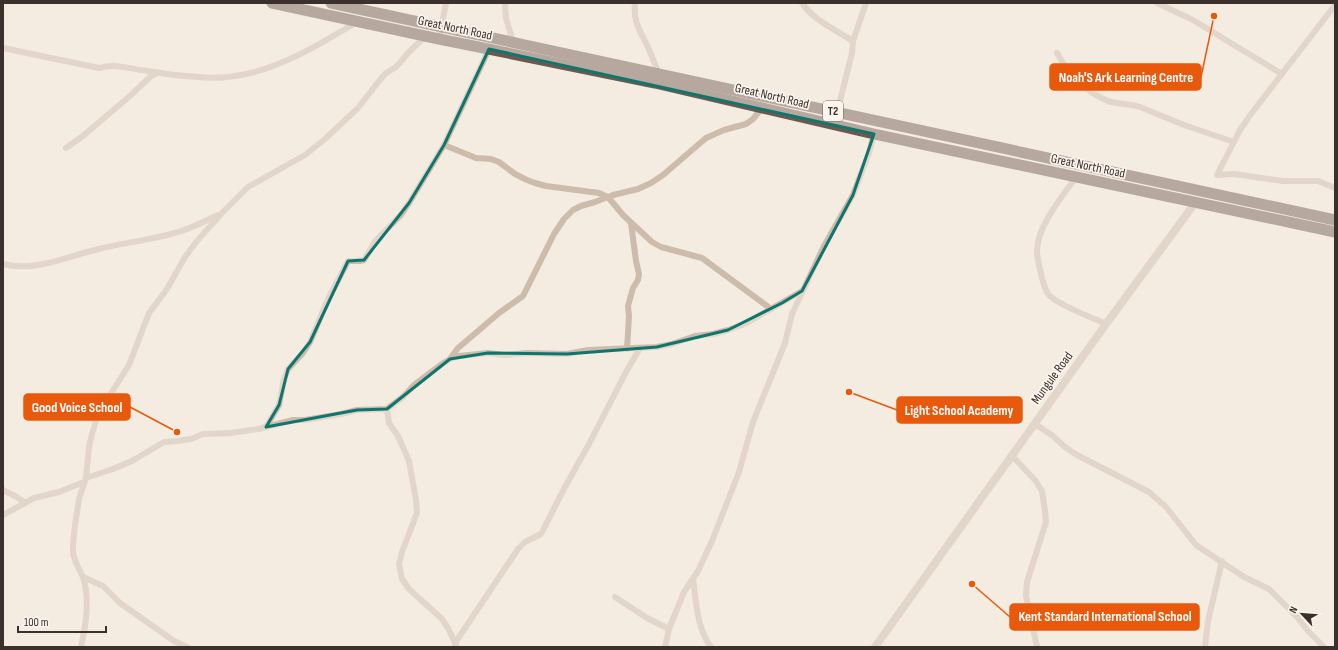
<svg xmlns="http://www.w3.org/2000/svg" width="1338" height="650" font-family="'Sofia Sans Condensed',sans-serif">
<rect width="100%" height="100%" fill="#f4ebe1"/>
<g fill="none" stroke-linecap="round" stroke-linejoin="round">
<g stroke="#cdbbac" stroke-width="6">
<path d="M 505,3 L 506,18 L 513,42"/>
<path d="M 635,3 C 633,21 639,29 647,45 C 651,54 655,64 659,74"/>
<path d="M 802,3 C 813,20 836,30 853,41"/>
<path d="M 1157,3 L 1193,20 L 1282,74"/>
<path d="M 1335,5 L 1251,114 L 1240,130 L 1217,175 L 1234,174 L 1283,181 L 1318,181 L 1335,188"/>
<path d="M 439,39 L 446,3"/>
<path d="M 3,48 L 99,68 C 114,63 131,69 147,71 C 164,74 181,76 198,77 C 258,83 308,51 357,22"/>
<path d="M 1057,53 C 1068,73 1084,91 1106,100 C 1116,105 1129,103 1140,107 L 1184,125 L 1234,142"/>
<path d="M 834,125 L 852,53 L 853,41 L 866,3"/>
<path d="M 444,145 L 476,158 L 491,159 L 499,162 L 515,174 L 527,180 L 535,183 L 546,186 L 599,193 L 608,197 L 623,215 L 652,242 L 661,247 L 702,258 L 771,309"/>
<path d="M 66,148 L 83,136 L 131,95 L 151,76 L 157,73"/>
<path d="M 1076,177 C 1062,197 1038,225 1037,250 C 1037,259 1040,269 1042,278 C 1044,284 1045,293 1051,297 C 1063,307 1091,317 1106,324"/>
<path d="M 3,264 C 35,272 65,257 95,250 C 124,242 156,240 184,230 C 196,226 207,220 218,215"/>
<path d="M 627,349 L 629,316 L 628,306 L 633,288 L 638,280 L 639,274 L 636,261 L 631,223"/>
<path d="M 450,359 L 458,348 L 471,337 L 499,313 L 523,296 L 554,234 L 564,219 L 573,210 L 581,206 L 595,202 L 613,195 L 638,189 L 651,183 L 663,175 L 706,138 L 724,130 L 746,124 L 753,119 L 762,108"/>
<path d="M 387,409 L 389,423 L 398,436 L 409,461 L 416,500 L 417,513 L 402,552 L 399,564 L 402,579 L 409,589 L 442,619 L 448,628 L 456,645"/>
<path d="M 1035,424 L 1053,436 L 1065,447 L 1077,455 L 1149,492 L 1166,507 L 1196,545 L 1244,577 L 1269,589 L 1297,617 L 1308,631 L 1324,647"/>
<path d="M 266,427 L 279,405 L 284,379 L 288,369 L 303,353 L 310,342 L 328,299 L 348,261 L 360,261 L 364,260 L 376,240 L 400,216 L 409,203 L 444,145 L 489,49"/>
<path d="M 1012,456 L 1035,480 L 1042,491 L 1045,511 L 1046,522 L 1027,582 L 1026,596 L 1037,647"/>
<path d="M 86,478 L 113,469 L 132,461 L 164,442 L 177,441 L 191,439 L 203,434 L 231,433 L 258,429 L 293,420 L 305,420 L 341,414 L 357,410 L 387,409 L 403,397 L 414,385 L 442,364 L 450,359 L 459,356 L 488,353 L 504,355 L 527,353 L 567,354 L 588,350 L 657,347 L 672,344 L 695,336 L 713,334 L 728,330 L 745,324 L 802,291"/>
<path d="M 3,490 L 17,497 L 25,503"/>
<path d="M 3,515 L 34,498 L 59,492 L 84,482"/>
<path d="M 693,579 C 696,601 697,629 711,647"/>
<path d="M 615,597 L 647,618 L 669,629"/>
<path d="M 455,644 L 459,637 L 518,549 L 525,542 L 541,534 L 565,487 L 589,444 L 626,372 L 640,348"/>
<path d="M 81,647 C 86,624 90,600 83,577"/>
<path d="M 187,647 L 174,641 L 120,603 L 103,586 L 83,577 L 77,565 L 73,554 L 73,545 L 75,525 L 79,499 L 86,478 L 89,447 L 92,434 L 98,414 L 129,365 L 149,313 L 167,289 L 185,257 L 197,241 L 221,214 L 248,187 L 305,155 L 325,139 L 358,108 L 379,81 L 386,73 L 396,67 L 410,51 L 426,36"/>
<path d="M 665,647 L 669,629 L 684,592 L 698,571 L 712,541 L 739,472 L 753,422 L 785,343 L 792,314 L 824,246 L 853,195 L 869,153 L 874,134"/>
<path d="M 1205,647 L 1208,621 L 1222,561"/>
</g>
<path stroke="#cdbbac" stroke-width="8" d="M 875,647 L 1106,324 L 1195,203"/>
<g stroke="#6c584f" stroke-width="11">
<path d="M 272,3 L 439,39 L 655,83 L 874,134 L 1335,232"/>
<path d="M 331,3 L 1335,220"/>
</g>
</g>
<path d="M0 0H1338V650H0ZM 489,49 L 874,134 L 853,195 L 802,291 L 782,303 L 728,330 L 657,347 L 567,354 L 488,353 L 450,359 L 387,409 L 357,410 L 266,427 L 279,405 L 288,369 L 310,342 L 348,261 L 364,260 L 409,203 L 444,145 Z" fill="#f4ebe1" fill-opacity=".55" fill-rule="evenodd"/>
<path fill="none" stroke="#0f766e" stroke-width="3" stroke-linejoin="round" d="M 489,49 L 874,134 L 853,195 L 802,291 L 782,303 L 728,330 L 657,347 L 567,354 L 488,353 L 450,359 L 387,409 L 357,410 L 266,427 L 279,405 L 288,369 L 310,342 L 348,261 L 364,260 L 409,203 L 444,145 Z"/>
<g text-anchor="middle" dominant-baseline="central" stroke-width="3.5" stroke-linejoin="round" paint-order="stroke">
<rect fill="#fbf5ee" stroke="#756b66" stroke-width="1" x="823" y="101" width="20" height="20" rx="3"/>
<g font-size="12" font-weight="bold" fill="#3b302b">
<text x="833" y="111">T2</text>
</g>
<g font-size="13" fill="#3b302b" stroke="#fbf5ee">
<text transform="translate(455 28) rotate(12)">Great North Road</text>
<text transform="translate(772 96) rotate(13)">Great North Road</text>
<text transform="translate(1088 166) rotate(12)">Great North Road</text>
<text transform="translate(1052 378) rotate(-54)">Mungule Road</text>
</g>
</g>
<path fill="none" stroke="#e8590c" stroke-width="1.5" d="M1214 16L1201 77M177 432L130 407M849 392L897 410M972 584L1010 617"/>
<g fill="#e8590c" stroke="#fbf5ee" stroke-width="1.5">
<circle cx="1214" cy="16" r="4"/>
<circle cx="177" cy="432" r="4"/>
<circle cx="849" cy="392" r="4"/>
<circle cx="972" cy="584" r="4"/>
</g>
<g fill="#e8590c" stroke="#e8590c" stroke-width="1.5">
<rect x="1050" y="64" width="151" height="26" rx="4"/>
<rect x="24" y="394" width="106" height="26" rx="4"/>
<rect x="897" y="397" width="125" height="26" rx="4"/>
<rect x="1010" y="604" width="189" height="26" rx="4"/>
</g>
<g font-size="14" text-anchor="middle" font-weight="bold" fill="#fff">
<text x="1126" y="82">Noah'S Ark Learning Centre</text>
<text x="77" y="412">Good Voice School</text>
<text x="959" y="415">Light School Academy</text>
<text x="1105" y="621">Kent Standard International School</text>
</g>
<rect width="1338" height="650" fill="none" stroke="#3b302b" stroke-width="8"/>
<g transform="translate(1302 614) rotate(296)" stroke="#fbf5ee" stroke-width="3" paint-order="stroke">
<path d="M0-3L7 15L0 10L-7 15Z" fill="#3b302b"/>
<text y="-6" font-size="11" font-weight="bold" text-anchor="middle" fill="#3b302b">N</text>
</g>
<path d="M18 626v6h88v-6" fill="none" stroke="#3b302b" stroke-width="2"/>
<text x="24" y="626" font-size="12" fill="#3b302b" stroke="#fbf5ee" stroke-width="3" paint-order="stroke">100 m</text>
</svg>
